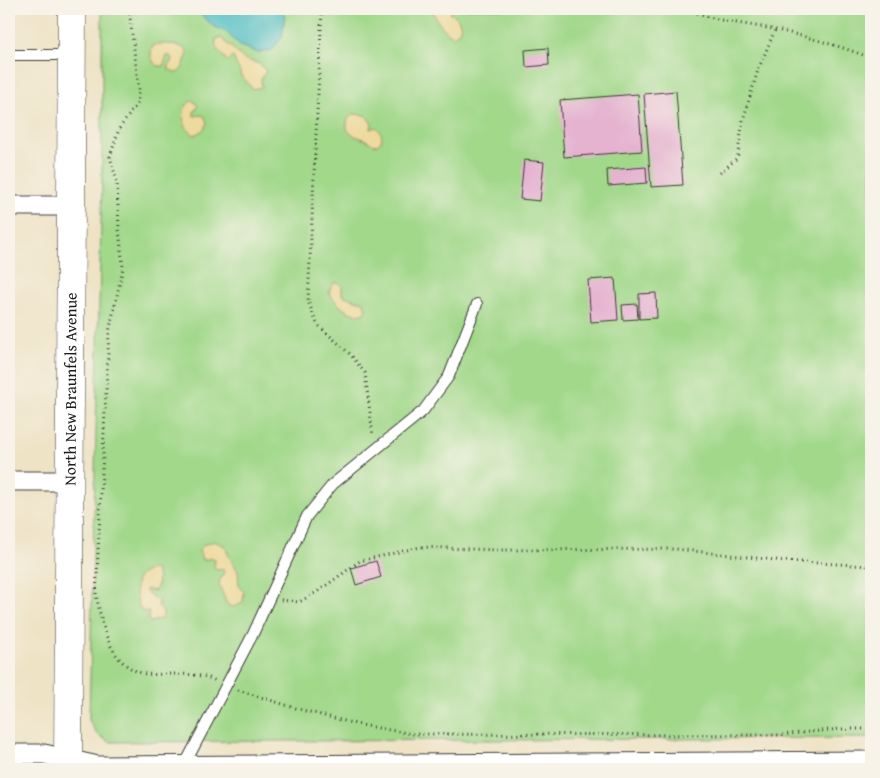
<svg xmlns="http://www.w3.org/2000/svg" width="880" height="778" font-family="'Gentium Book Plus',serif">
<rect width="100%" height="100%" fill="#f7f3e8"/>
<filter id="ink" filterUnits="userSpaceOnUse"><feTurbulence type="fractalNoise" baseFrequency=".02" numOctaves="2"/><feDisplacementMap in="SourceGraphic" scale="10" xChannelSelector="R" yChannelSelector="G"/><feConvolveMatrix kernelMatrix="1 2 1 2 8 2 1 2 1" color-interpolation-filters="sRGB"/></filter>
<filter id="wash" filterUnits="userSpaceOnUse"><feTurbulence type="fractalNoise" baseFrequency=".0096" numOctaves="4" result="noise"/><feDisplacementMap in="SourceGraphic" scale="20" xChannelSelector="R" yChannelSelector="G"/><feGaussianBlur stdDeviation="1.12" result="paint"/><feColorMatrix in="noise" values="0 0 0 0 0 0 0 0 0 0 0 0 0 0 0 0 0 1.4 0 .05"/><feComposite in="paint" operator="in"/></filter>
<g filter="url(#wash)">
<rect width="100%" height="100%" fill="#efe3c6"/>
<path fill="#a1d88a" stroke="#5e7a53" d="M 102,9 L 871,9 L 871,738 L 109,742 L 97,734 L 89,720 L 102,181 Z"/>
<g fill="#eeda9e" stroke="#857b5d">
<path d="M 433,9 L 452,9 L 450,14 L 455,15 C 462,23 463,31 453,36 C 445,32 433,18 433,9 Z"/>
<path d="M 221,38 L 244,59 L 260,64 L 266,71 L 261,80 L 262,87 L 253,89 C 248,85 246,79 241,76 C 240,69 235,65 234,58 L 232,56 L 229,61 L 226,60 C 221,52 214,50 216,39 Z"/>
<path d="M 157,44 C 165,44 185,43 187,53 C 188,58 186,57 185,61 C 183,67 183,69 177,73 L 168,69 L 172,59 L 170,56 L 167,56 L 163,66 L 158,66 C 151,61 149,55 153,46 Z"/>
<path d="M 191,101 L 194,101 L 198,106 L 194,112 L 194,116 L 201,115 L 205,117 L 207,124 L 203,130 L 195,135 C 182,129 179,109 191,101 Z"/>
<path d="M 354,114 L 365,115 L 372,123 L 371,129 L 376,127 C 383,133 385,143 374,145 C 371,143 367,140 363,139 C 356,136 345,134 347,124 C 347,119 350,116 354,114 Z"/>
<path d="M 333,283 L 338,283 L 342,285 L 342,295 C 350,298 357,301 364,302 L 366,310 L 363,314 C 349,317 335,303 329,292 Z"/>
<path d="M 214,541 L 225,546 L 229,556 L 238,571 L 239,587 L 244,592 L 243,602 L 234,607 L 229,606 L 226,602 L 220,587 L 219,582 L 224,572 L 223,569 L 217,570 L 214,567 L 215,560 L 213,558 L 202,560 L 199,550 L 205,544 Z"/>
<path d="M 152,569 L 156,570 L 158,579 L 157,588 L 154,591 L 146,589 L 146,592 L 159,602 L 158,606 L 163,612 L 163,618 L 151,622 L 148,620 L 149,612 L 144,612 C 139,609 138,604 137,598 C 134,582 136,575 152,569 Z"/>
</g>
<path fill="#4fbec5" stroke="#366d70" d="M 197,9 L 276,9 L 285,15 L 282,37 L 272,50 L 258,53 L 240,46 L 226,32 L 213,26 L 197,11 Z"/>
<g id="blocks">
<g fill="#e5b2d0">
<path d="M 548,48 L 549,65 L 526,67 L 525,50 Z"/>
<path d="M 676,91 L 683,185 L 651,187 L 644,94 Z"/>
<path d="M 638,94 L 642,151 L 564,157 L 560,100 Z"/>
<path d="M 524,160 L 544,162 L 540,201 L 520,199 Z"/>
<path d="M 646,167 L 647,183 L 608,186 L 607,170 Z"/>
<path d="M 615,278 L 618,320 L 591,322 L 588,280 Z"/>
<path d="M 656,293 L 657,318 L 639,319 L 639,294 Z"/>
<path d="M 637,304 L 638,319 L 623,320 L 622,305 Z"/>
<path d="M 376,561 L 381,577 L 356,585 L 351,568 Z"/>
</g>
</g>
</g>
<g filter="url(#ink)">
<use href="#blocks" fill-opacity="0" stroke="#3c3a36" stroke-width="1"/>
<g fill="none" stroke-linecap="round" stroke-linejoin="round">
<defs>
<g id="lane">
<path d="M 9,55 L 70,55"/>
<path d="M 184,766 L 253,634 L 307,516 L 333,484 L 423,411 L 449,376 L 477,304"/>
</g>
<g id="street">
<path d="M 9,206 L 71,206"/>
<path d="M 9,481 L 69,481"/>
<path d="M 9,754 L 44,754 L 98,766 L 871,761"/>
</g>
<g id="secondary">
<path id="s1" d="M 68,769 L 72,9"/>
</g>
</defs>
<use href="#lane" stroke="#3c3a36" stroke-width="12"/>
<use href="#street" stroke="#3c3a36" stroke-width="21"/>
<use href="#secondary" stroke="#3c3a36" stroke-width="29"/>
<g stroke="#3c3a36" stroke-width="3" stroke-dasharray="1 4" stroke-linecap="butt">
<path d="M 129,9 L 139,90 L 137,104 L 119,129 L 110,157 L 117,182 L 119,229 L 123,268 L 109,332 L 96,594 C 102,625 109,667 146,674 C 154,675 162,674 170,674 C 185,674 203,674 216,681"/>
<path d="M 322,9 L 308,301 L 317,324 L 351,355 L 365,373 L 373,436"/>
<path d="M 688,9 C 713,21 740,23 767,28 C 802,35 837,45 871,58"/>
<path d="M 720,173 L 737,158 L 743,120 L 758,70 L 775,30"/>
<path d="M 281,600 L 299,602 L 317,592 L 360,561 L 420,547 L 498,550 L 676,549 L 784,561 L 871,566"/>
<path d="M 238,690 L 302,710 L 356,724 L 412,734 L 781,735 L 840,729 L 871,729"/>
</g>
<use href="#lane" stroke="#fff" stroke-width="10"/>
<use href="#street" stroke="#fff" stroke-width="19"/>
<use href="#secondary" stroke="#fff" stroke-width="28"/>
</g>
</g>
<g text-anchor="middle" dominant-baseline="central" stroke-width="5" stroke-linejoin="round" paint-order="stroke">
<g font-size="16" fill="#1c1c1c" stroke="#f7f3e8">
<text stroke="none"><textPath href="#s1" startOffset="380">North New Braunfels Avenue</textPath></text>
</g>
</g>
<rect width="880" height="778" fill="none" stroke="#f7f3e8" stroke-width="30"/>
</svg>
